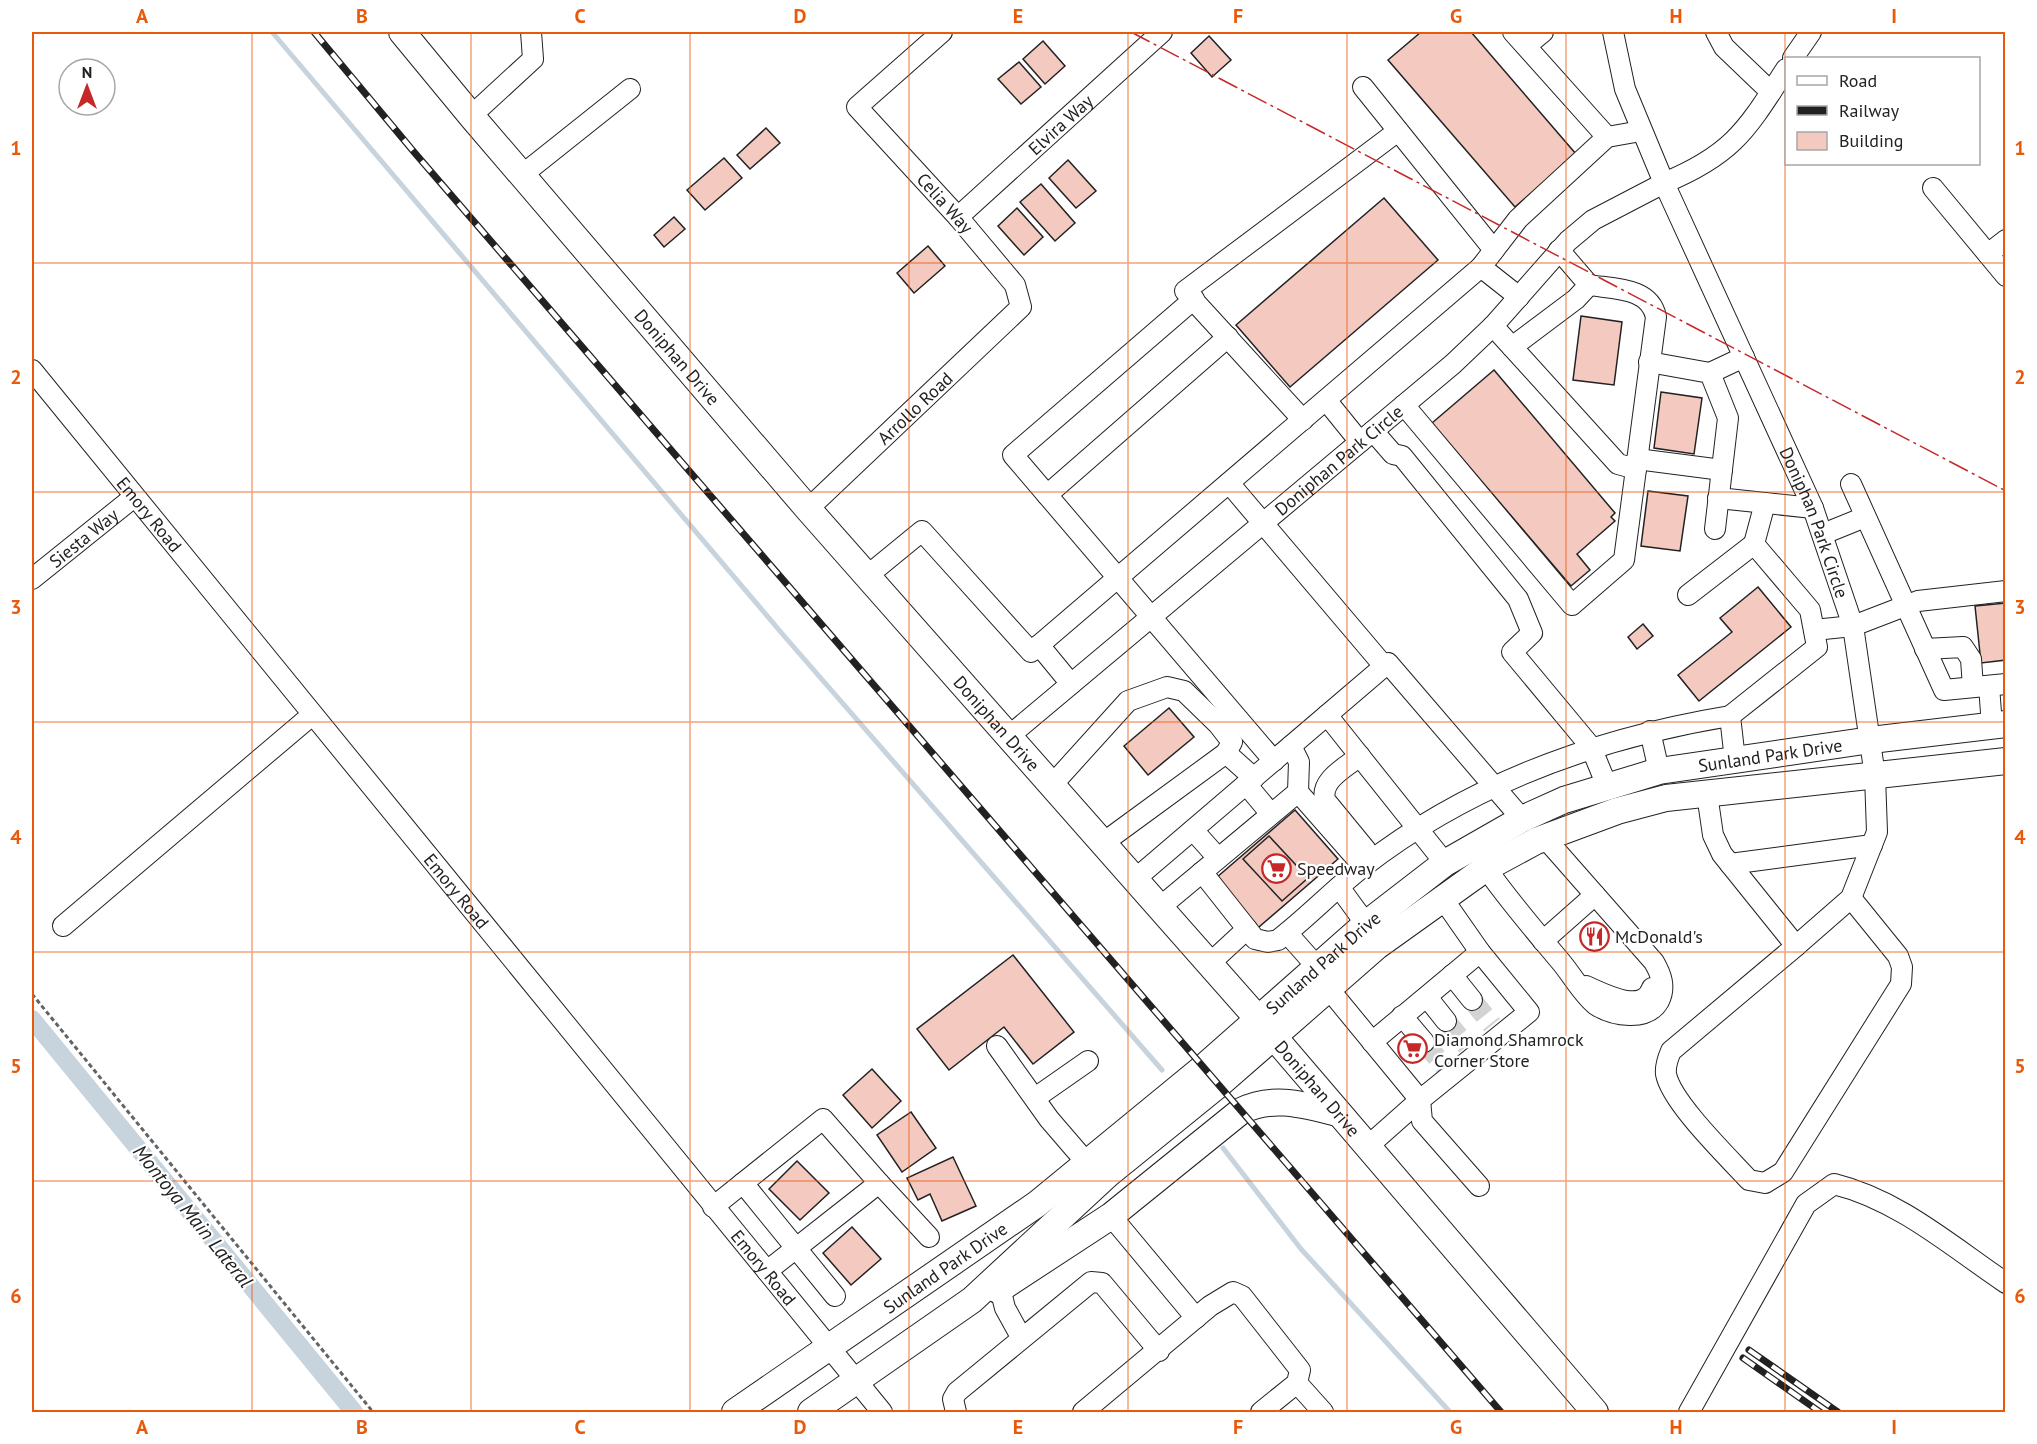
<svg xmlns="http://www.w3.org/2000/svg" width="2037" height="1444" font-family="'PT Sans',sans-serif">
<rect width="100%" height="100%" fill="#fff"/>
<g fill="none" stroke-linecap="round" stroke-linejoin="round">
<g stroke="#c7d3dd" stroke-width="5">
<path d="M 272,32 L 785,637 L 1162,1070"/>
<path d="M 1223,1148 L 1301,1249 L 1450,1412"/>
</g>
<path stroke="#c7d3dd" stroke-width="18" d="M 32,1019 L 354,1412"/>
</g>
<g fill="#f3c9c0" stroke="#222" stroke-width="1.5">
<path d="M 1421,32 L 1471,32 L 1576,154 L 1515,207 L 1388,60 Z"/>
<path d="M 1209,36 L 1231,60 L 1212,77 L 1191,53 Z"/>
<path d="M 1043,41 L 1065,66 L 1045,84 L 1023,59 Z"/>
<path d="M 1019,62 L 1041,87 L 1021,104 L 998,79 Z"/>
<path d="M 766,128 L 780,143 L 750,169 L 737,155 Z"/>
<path d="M 724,158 L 742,178 L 705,210 L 687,190 Z"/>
<path d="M 1068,160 L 1096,191 L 1076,208 L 1049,178 Z"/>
<path d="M 1041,184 L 1075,223 L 1055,241 L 1020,202 Z"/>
<path d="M 1384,198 L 1438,260 L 1290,387 L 1236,325 Z"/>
<path d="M 1017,208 L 1043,237 L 1024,255 L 998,226 Z"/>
<path d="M 674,217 L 685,229 L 664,247 L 654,235 Z"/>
<path d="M 928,246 L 945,266 L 914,293 L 897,273 Z"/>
<path d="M 1581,316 L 1622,322 L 1614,385 L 1573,380 Z"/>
<path d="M 1494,370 L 1615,513 L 1611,517 L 1615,521 L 1577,554 L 1590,570 L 1571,586 L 1432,423 Z"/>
<path d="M 1661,392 L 1702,398 L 1694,454 L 1654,448 Z"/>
<path d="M 1648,491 L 1688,496 L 1680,551 L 1641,546 Z"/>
<path d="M 1758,587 L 1791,627 L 1699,701 L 1678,675 L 1732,632 L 1720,618 Z"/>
<path d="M 2006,603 L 2006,660 L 1981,663 L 1975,606 Z"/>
<path d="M 1643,624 L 1653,636 L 1637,649 L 1628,637 Z"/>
<path d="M 1169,708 L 1194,737 L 1148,775 L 1124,746 Z"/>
<path d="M 1295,810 L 1338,859 L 1252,933 L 1209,884 Z"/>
<path d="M 1269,836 L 1308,878 L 1282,901 L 1243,859 Z"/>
<path d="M 1013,955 L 1074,1032 L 1033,1064 L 1004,1027 L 949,1070 L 917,1029 Z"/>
<path d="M 872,1069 L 901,1101 L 872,1128 L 843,1095 Z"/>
<path d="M 911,1112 L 936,1148 L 902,1172 L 877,1135 Z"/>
<path d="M 953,1157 L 976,1206 L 942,1221 L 930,1194 L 918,1200 L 907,1178 Z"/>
<path d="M 797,1161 L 829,1193 L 800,1220 L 769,1189 Z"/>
<path d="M 852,1227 L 881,1259 L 851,1285 L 823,1253 Z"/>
</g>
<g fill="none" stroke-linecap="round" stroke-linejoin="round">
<g stroke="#d3d3d3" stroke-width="20" stroke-dasharray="20 10" stroke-linecap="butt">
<path d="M 1472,1000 L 1492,1025"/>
<path d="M 1446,1021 L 1467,1046"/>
<path d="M 1424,1042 L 1445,1067"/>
</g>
<defs>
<g id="minor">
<path d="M 1513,32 L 1607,137"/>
<path d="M 1613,32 L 1625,89 L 1664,183 C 1734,154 1747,129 1786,69"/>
<path d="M 1716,32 L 1724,47 L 1771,92"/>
<path d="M 1526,46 L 1543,32"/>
<path d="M 1793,58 L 1811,32"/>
<path d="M 1363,87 L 1494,250"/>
<path d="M 471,116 L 533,59 L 531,32"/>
<path d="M 522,175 L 630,89"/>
<path d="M 1933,188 L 2006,276"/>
<path id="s1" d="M 958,217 L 1162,32"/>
<path d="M 1988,254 L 2006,240"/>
<path d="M 1481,267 L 1519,297"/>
<path d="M 1194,299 L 1013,455 L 1274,761"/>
<path d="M 1493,326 L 1618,464 L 1636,469"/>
<path d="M 1512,347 L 1576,299 L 1589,285 L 1559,250"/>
<path d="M 1649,362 L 1710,373 L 1728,418 L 1715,529"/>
<path id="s2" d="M 32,370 L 882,1412"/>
<path d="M 1710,373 L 1744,357"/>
<path d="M 1326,400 L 1360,442"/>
<path d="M 1404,405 L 1572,605 L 1624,560 L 1656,317 C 1650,287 1613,289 1589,285"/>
<path d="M 1303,420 L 1185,291 L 1398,131"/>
<path d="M 1373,431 L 1393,454 L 1402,456 L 1518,599 L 1532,633 L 1512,652 L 1591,747 L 1607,786"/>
<path d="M 1637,459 L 1722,470"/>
<path d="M 1229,483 L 1384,666"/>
<path d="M 1851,484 L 1944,690 L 2006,684"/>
<path d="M 1047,495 L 1228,337"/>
<path d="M 1718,498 L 1813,508"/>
<path id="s3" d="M 808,509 L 1021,307 L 1015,285 L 958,217 L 857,107 L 942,32"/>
<path d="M 1823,534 L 1865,517"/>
<path d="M 1754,544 L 1765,503"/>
<path d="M 867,576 L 922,531 L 1031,652 L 1481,267 L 1518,219 L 1607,137 L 1641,131"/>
<path id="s4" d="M 32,579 L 134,497"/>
<path d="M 1688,595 L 1754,544 L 1810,610 L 1817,647 L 1730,716 L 1735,760"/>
<path d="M 1814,630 L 1853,626 L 1918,601 L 2006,591"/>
<path d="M 1039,645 L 1071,684"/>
<path d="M 1925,649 L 1963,647 L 1971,659 L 1973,687"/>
<path d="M 1989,686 L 1992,726"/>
<path d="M 1327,715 L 1445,863"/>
<path d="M 1650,731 L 1659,771"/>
<path id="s5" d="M 1009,736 L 1453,364 L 1493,326 L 1568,241 L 1593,220 L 1664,183 L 1813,508 L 1853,626 L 1875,776 L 1877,832 L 1851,898 L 1796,946 L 1722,854 L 1713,835 L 1707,794"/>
<path d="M 1291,746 L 1299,762 L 1298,792"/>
<path d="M 1226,753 L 1254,778"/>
<path d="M 1360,756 C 1346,767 1320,780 1325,800 L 1366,850"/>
<path d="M 1246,784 L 1271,814"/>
<path d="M 1052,785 L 1128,701 L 1167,687 L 1184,691 L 1218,724 L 1232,742 L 1226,753 L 1103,843"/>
<path d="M 1193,830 L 1218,858"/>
<path d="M 1730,864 L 1872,845"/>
<path d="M 1486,868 C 1509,901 1535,931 1561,962 C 1572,975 1583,995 1596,1005 C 1613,1016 1647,1022 1659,1001 C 1666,987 1661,974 1654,962 L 1545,838"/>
<path d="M 1202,872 L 1255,939 L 1268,942 L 1278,940 C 1308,917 1334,889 1364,866 C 1471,783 1597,738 1730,716"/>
<path d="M 1134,880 L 1388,663 L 1522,819"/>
<path d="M 1339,887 L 1366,924"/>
<path d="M 1159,908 L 1298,792 L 1363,866"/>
<path d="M 63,926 L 312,715"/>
<path d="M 1287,933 L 1318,968"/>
<path d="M 1543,941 L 1595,895"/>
<path d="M 1796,946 L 1671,1051 C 1668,1058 1665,1066 1666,1074 C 1671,1102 1728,1157 1749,1180 L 1765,1183 L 1783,1172 L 1901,984 L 1902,967 L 1898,956 L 1851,898"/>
<path d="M 1208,965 L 1247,929"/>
<path d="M 1452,975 L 1472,1000"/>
<path d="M 1586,986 C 1604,994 1643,1015 1652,988"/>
<path d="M 1328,988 L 1420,1100 L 1529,1012 L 1480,952 L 1443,899"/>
<path d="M 1427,997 L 1446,1021"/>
<path d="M 1402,1016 L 1424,1042"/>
<path d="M 1372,1042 L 1480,952"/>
<path d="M 997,1046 L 1049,1119 L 1086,1162"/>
<path d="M 1035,1098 L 1088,1061"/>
<path d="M 1420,1100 L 1422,1121 L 1479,1186"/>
<path d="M 1367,1147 L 1420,1100"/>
<path d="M 743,1183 L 835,1296"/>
<path d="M 713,1207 L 823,1119 L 879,1183"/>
<path d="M 1111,1216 L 1196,1318"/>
<path d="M 767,1271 L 879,1183 L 929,1237"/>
<path d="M 997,1276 L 1005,1308 L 1021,1337"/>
<path d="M 1297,1383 L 1323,1412"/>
<path d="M 956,1412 L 953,1399 L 957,1392 L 1091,1282 L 1102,1283 L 1159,1351"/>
<path d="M 1083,1412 L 1210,1306 L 1233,1292 L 1242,1296 L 1300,1370 L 1297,1383 L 1261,1412"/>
<path d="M 1689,1412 L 1806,1204 L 1834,1184 C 1899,1200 1951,1246 2006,1283"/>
</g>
<g id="major">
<path id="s6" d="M 402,32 L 473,118 L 808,509 L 1274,1037 L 1595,1412"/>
<path d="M 998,1290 L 1111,1216 L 1241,1111 C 1274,1095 1304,1105 1338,1113"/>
<path id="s7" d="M 735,1412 L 1037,1204 L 1204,1067 L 1366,924 L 1445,863 L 1522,819 L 1564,800 L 1659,771 L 1871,740 L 2006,724"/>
<path d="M 811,1412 L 972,1300 L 1107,1175 L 1218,1085 L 1377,946 L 1486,868 L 1536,841 L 1617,811 L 1666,798 L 2006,761"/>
</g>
</defs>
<use href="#minor" stroke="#222" stroke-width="22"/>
<use href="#major" stroke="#222" stroke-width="28"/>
<path stroke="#646464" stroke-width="3" stroke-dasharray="4.5 3" stroke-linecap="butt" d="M 32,994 L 373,1412"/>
<use href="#minor" stroke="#fff" stroke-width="20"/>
<use href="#major" stroke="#fff" stroke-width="26"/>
<defs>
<g id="rail">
<path d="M 314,32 L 414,152 L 1501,1412"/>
<path d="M 1749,1350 L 1838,1412"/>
<path d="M 1743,1358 L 1820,1412"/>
</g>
</defs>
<use href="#rail" stroke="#222" stroke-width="7"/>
<use href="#rail" stroke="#fff" stroke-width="4.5" stroke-dasharray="14" stroke-linecap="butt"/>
<path stroke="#c62828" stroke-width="1.5" stroke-dasharray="21 4.5 3 4.5" stroke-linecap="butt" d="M 1131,32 L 2006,491"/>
</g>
<path fill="none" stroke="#e8590c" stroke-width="1.5" stroke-opacity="0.55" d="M 252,32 L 252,1412M 471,32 L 471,1412M 690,32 L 690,1412M 909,32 L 909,1412M 1128,32 L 1128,1412M 1347,32 L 1347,1412M 1566,32 L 1566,1412M 1785,32 L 1785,1412M 32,263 L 2006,263M 32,492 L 2006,492M 32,722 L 2006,722M 32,952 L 2006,952M 32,1181 L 2006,1181"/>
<defs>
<symbol id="supermarket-ring" viewBox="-11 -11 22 22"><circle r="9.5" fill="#fff" stroke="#c62828" stroke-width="1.5"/><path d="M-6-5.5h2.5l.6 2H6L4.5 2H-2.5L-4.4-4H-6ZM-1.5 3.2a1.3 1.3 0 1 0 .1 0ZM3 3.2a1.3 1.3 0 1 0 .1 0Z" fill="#c62828"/></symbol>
<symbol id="restaurant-ring" viewBox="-11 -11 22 22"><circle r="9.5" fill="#fff" stroke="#c62828" stroke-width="1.5"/><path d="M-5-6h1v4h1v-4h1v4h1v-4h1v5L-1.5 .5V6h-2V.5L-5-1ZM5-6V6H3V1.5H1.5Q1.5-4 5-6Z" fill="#c62828"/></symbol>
</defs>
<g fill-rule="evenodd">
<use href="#supermarket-ring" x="1260" y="852" width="33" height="33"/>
<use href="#restaurant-ring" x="1578" y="920" width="33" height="33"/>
<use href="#supermarket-ring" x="1396" y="1032" width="33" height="33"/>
</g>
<g text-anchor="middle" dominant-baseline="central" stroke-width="4.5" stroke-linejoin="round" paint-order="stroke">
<g font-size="18" fill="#222" stroke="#fff">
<text stroke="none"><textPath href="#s1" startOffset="138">Elvira Way</textPath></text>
<text transform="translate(945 203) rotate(48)">Celia Way</text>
<text stroke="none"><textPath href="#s6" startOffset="426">Doniphan Drive</textPath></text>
<text stroke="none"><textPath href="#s3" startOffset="147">Arrollo Road</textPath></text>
<text stroke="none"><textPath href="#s5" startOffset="430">Doniphan Park Circle</textPath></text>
<text stroke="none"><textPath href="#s2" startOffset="186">Emory Road</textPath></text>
<text stroke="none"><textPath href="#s5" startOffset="1232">Doniphan Park Circle</textPath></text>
<text stroke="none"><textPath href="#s4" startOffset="66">Siesta Way</textPath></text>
<text stroke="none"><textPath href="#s6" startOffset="912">Doniphan Drive</textPath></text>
<text stroke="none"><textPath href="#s7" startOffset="1245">Sunland Park Drive</textPath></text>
<text stroke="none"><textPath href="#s2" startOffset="672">Emory Road</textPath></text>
<text stroke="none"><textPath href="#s7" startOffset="741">Sunland Park Drive</textPath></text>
<text stroke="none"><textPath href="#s6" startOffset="1398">Doniphan Drive</textPath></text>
<text stroke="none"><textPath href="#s7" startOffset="255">Sunland Park Drive</textPath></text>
<text stroke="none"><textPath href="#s2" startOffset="1158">Emory Road</textPath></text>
</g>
<g font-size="18" fill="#222" stroke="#fff" text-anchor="start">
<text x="1297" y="868">Speedway</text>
<text x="1615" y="936">McDonald's</text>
<text x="1434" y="1039">Diamond Shamrock<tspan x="1434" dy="21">Corner Store</tspan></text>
</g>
<g font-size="20" font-style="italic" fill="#222" stroke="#fff">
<text transform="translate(193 1216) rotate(51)">Montoya Main Lateral</text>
</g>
</g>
<rect width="2037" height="1444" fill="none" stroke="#ffffff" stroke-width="66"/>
<rect x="1785" y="57" width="195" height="108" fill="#ffffff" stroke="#a7a7a7" stroke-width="1.5"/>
<rect x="1797" y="76" width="30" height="9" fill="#ffffff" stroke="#a7a7a7" stroke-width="1.5"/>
<text x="1839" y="87" font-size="18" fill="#222222">Road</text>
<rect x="1797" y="106" width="30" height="9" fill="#222222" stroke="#a7a7a7" stroke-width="1.5"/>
<text x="1839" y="117" font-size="18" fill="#222222">Railway</text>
<rect x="1797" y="132" width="30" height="18" fill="#f3c9c0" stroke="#a7a7a7" stroke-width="1.5"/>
<text x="1839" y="147" font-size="18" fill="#222222">Building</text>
<g transform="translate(87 87)"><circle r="28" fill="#ffffff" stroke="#a7a7a7" stroke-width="1.5"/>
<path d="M0-4.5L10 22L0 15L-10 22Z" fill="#c62828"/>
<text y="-9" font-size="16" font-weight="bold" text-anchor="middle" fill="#222222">N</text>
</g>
<rect x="33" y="33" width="1971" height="1378" fill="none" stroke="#e8590c" stroke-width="2"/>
<g font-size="20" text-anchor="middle" font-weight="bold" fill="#e8590c">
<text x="142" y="23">A</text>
<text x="362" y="23">B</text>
<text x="580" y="23">C</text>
<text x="800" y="23">D</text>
<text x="1018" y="23">E</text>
<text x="1238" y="23">F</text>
<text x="1456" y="23">G</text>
<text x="1676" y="23">H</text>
<text x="1894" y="23">I</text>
<text x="16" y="155">1</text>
<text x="2020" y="155">1</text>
<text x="16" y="384">2</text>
<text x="2020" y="384">2</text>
<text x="16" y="614">3</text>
<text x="2020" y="614">3</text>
<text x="16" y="844">4</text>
<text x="2020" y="844">4</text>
<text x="16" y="1073">5</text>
<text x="2020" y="1073">5</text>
<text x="16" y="1303">6</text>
<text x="2020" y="1303">6</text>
<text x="142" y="1434">A</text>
<text x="362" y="1434">B</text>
<text x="580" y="1434">C</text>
<text x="800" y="1434">D</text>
<text x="1018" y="1434">E</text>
<text x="1238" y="1434">F</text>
<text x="1456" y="1434">G</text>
<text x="1676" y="1434">H</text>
<text x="1894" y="1434">I</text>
</g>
</svg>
